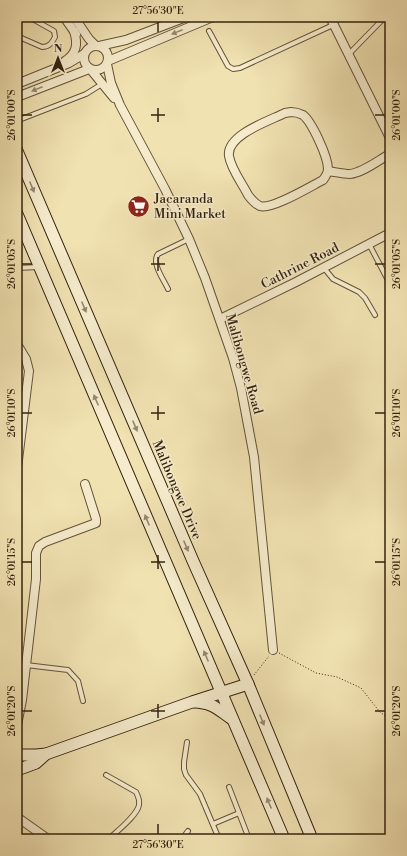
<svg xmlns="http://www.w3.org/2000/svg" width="407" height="856" font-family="'Libre Bodoni',serif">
<rect width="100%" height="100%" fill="#f1e2b2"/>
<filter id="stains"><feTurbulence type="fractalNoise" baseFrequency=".005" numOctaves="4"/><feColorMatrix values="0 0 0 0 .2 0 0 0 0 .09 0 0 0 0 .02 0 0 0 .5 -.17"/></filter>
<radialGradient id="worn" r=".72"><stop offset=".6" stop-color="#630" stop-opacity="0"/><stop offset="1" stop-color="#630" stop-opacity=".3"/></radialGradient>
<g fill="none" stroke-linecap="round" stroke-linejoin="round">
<defs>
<g id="lane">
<path d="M 17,18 L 18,17"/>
<path d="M 209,31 L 228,66 L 233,69 L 240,68 L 333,25"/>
<path d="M 17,36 L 42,47 C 49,47 52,43 55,37 L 54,31 L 29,17"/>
<path d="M 349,54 L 385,17"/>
<path d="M 19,120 L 86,94 L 102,84"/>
<path d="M 369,244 L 390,284"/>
<path d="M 17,268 L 39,267"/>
<path d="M 324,268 L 333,279 L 359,292 L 365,298 L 375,315"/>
<path d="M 168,289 C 164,280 151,263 158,254 L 189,239"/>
<path d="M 26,665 L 68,670 L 78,681 L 83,701"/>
<path d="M 187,742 L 184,762 L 184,769 L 186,775 L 200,794 L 219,839"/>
<path d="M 106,775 L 136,792 C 138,796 140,800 139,805 C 137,816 117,831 109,839"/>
<path d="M 229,787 L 249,839"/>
<path d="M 213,824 L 239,813"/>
<path d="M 182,839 L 188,831"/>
</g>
<g id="street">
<path d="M 64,17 L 76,34"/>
<path d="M 74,17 L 89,39 L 96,46"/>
<path d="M 330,17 L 390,138"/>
<circle cx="96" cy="58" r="12"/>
<path d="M 99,46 L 126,40 L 186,17"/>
<path d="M 65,61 C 77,53 78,44 74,31"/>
<path d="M 108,61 L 213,17"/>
<path d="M 107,64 L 111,83 L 120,105 L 165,189 L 189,239 L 205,278 L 233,358 L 241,388 L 254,457 L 273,650"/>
<path d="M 91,70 L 114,98"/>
<path d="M 17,84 L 69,63 L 84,54"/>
<path d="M 17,97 L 89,69"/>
<path d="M 291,112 C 295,112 299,113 303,115 C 312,122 328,157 328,169 C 328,173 326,176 323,180 C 311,186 272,210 260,206 C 255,204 251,199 248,195 C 242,183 231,169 229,156 C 226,135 269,121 285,113 Z"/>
<path d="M 328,171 C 335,172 343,174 350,174 C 362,173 379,160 390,154"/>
<path d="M 220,319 L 296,282 L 390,233"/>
<path d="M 17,344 L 26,359 L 29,371 L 17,468"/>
<path d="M 17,725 L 22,700 L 36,579 L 36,553 L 39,546 L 45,542 L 96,523 L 96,519 L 85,484"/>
<path d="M 17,817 L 48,839"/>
</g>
<g id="secondary">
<path d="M 17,151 L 193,561 L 248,684 L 312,839"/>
<path d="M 17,214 L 284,839"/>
<path d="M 194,702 C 214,703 217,709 232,719"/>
<path d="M 17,755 L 36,755 L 46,754 L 192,702 L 248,684"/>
<path d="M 17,770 L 36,763 L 46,754"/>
</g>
</defs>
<use href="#lane" stroke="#635337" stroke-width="6"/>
<use href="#street" stroke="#635337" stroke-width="10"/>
<use href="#secondary" stroke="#34230e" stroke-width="13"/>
<g stroke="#34230e" stroke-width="1" stroke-dasharray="1 2" stroke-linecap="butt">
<path d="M 279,653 L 316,673 L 337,677 L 361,688 L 379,711 L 390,720"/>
<path d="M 254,675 L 269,656"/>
</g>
<use href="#lane" stroke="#f6eccd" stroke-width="4"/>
<use href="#street" stroke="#f6eccd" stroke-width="8"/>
<use href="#secondary" stroke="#f6eccd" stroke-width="11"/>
</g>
<defs><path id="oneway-solid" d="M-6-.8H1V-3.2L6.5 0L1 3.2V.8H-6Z"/></defs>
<g fill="#95886e">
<use href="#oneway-solid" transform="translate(177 32) rotate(158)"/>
<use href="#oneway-solid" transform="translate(37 89) rotate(158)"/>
<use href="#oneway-solid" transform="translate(32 187) rotate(67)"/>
<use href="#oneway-solid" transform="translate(84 307) rotate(67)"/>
<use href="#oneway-solid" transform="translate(96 400) rotate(-114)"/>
<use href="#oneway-solid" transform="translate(135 426) rotate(67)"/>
<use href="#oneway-solid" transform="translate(147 520) rotate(-113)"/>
<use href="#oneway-solid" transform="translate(186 546) rotate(67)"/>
<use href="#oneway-solid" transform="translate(206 656) rotate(-113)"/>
<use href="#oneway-solid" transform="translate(262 720) rotate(68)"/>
<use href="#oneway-solid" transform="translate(269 803) rotate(-113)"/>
</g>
<path fill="none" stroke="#34230e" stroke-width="1.5" d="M 158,22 L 158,32M 158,108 L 158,122M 22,115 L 32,115M 151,115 L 165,115M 375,115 L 385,115M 158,257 L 158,271M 22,264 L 32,264M 151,264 L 165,264M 375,264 L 385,264M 158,406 L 158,420M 22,413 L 32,413M 151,413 L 165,413M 375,413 L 385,413M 158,555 L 158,569M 22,562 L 32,562M 151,562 L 165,562M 375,562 L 385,562M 158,704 L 158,718M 22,711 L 32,711M 151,711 L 165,711M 375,711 L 385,711M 158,824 L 158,834"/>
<defs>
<symbol id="supermarket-disc" viewBox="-11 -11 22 22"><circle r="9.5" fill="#8f2418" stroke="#f6eccd"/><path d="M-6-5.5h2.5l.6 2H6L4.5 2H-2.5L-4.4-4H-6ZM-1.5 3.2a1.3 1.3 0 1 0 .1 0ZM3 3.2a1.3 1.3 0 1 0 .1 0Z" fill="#fff"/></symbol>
</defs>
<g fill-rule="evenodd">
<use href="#supermarket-disc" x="126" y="194" width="25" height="25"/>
</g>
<g text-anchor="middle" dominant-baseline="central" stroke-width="3" stroke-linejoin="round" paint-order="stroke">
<g font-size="13" fill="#34230e" stroke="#f6eccd" text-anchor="start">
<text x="154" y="199">Jacaranda<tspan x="154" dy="15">Mini Market</tspan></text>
</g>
<g font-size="13" fill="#34230e" stroke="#f6eccd">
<text transform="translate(300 266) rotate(-27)">Cathrine Road</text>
<text transform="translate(244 364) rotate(74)">Malibongwe Road</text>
<text transform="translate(177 490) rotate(67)">Malibongwe Drive</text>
</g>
</g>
<rect width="407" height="856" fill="none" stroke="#f1e2b2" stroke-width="44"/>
<g transform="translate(58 58)" stroke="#f6eccd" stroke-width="3" paint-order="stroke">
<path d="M0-3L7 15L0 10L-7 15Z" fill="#34230e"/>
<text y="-6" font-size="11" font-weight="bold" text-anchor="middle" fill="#34230e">N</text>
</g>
<rect x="22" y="22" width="363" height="812" fill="none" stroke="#34230e" stroke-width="1.5"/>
<g font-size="10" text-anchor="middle" fill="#34230e">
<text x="158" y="14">27°56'30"E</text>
<text transform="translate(11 115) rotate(-90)" y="4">26°01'00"S</text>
<text transform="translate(396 115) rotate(-90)" y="4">26°01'00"S</text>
<text transform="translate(11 264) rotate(-90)" y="4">26°01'05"S</text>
<text transform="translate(396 264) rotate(-90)" y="4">26°01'05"S</text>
<text transform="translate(11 413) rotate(-90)" y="4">26°01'10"S</text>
<text transform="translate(396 413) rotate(-90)" y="4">26°01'10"S</text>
<text transform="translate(11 562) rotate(-90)" y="4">26°01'15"S</text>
<text transform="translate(396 562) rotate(-90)" y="4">26°01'15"S</text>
<text transform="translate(11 711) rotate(-90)" y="4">26°01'20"S</text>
<text transform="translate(396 711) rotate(-90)" y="4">26°01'20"S</text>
<text x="158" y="848">27°56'30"E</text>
</g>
<rect width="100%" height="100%" filter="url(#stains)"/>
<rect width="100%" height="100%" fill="url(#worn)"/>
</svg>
